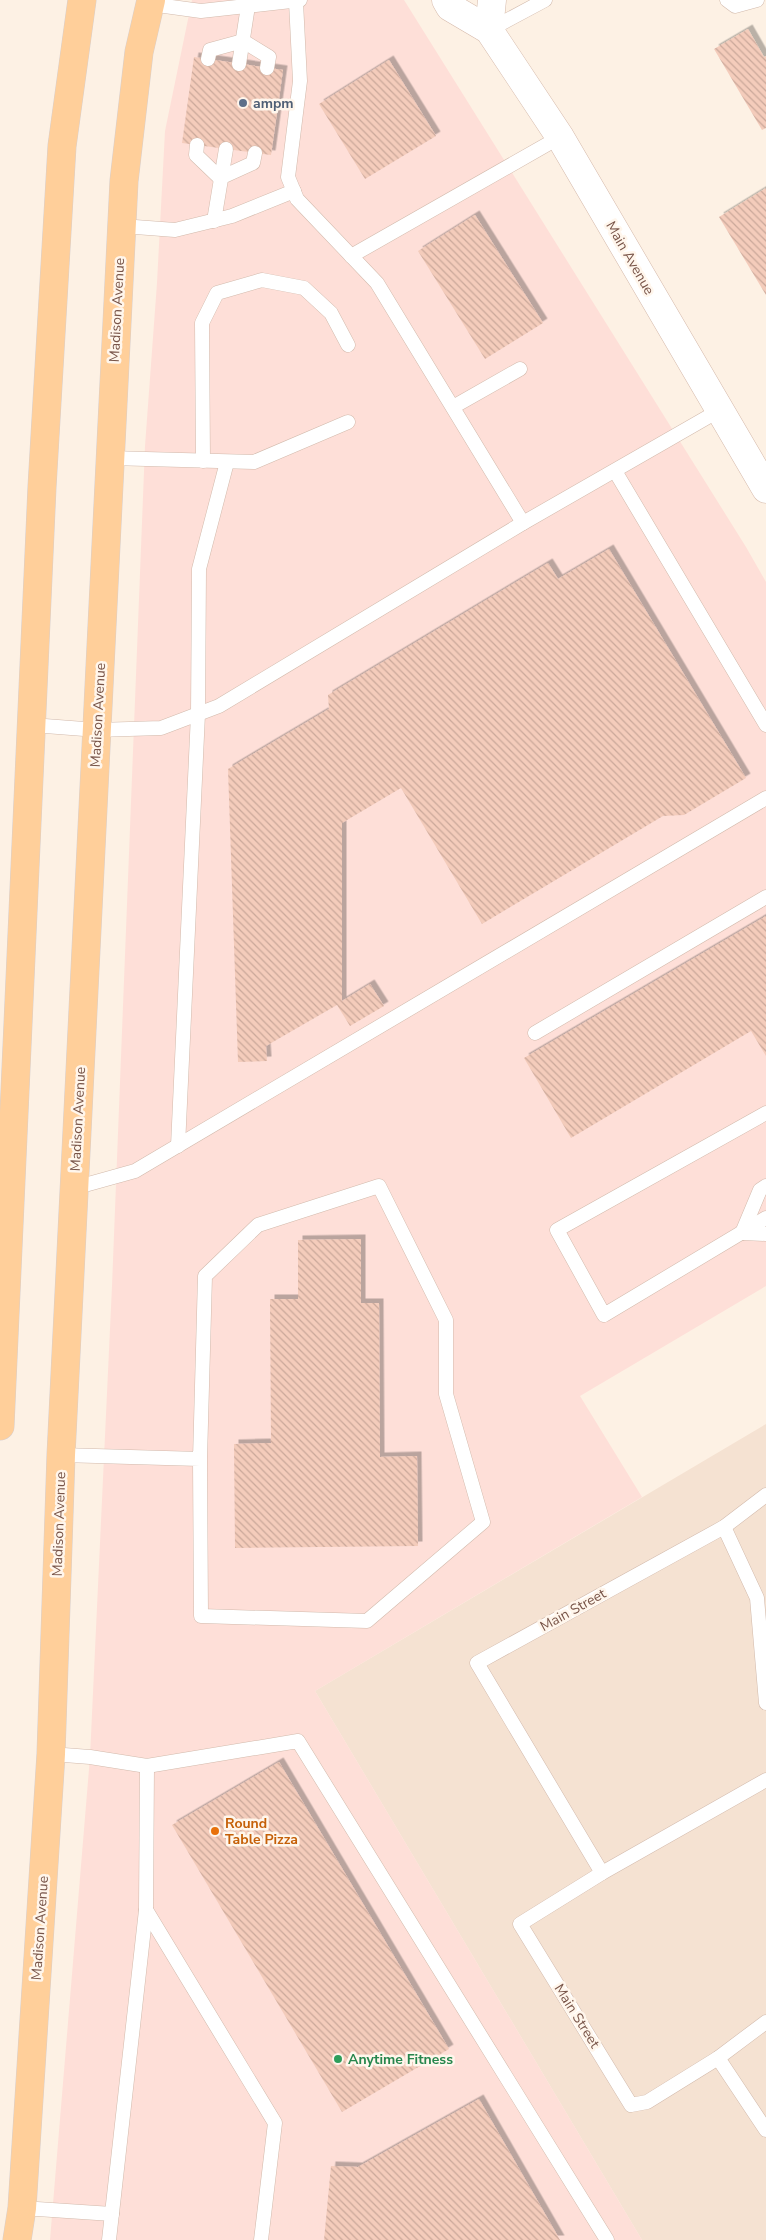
<svg xmlns="http://www.w3.org/2000/svg" width="766" height="2240" font-family="'Nunito Sans',sans-serif">
<defs>
<pattern id="building-back-hatch" width="6" height="6" patternUnits="userSpaceOnUse" patternTransform="scale(1.25)"><rect width="6" height="6" fill="#f4ccbb"/><path d="M-1 5l2 2M0 0l6 6M5-1l2 2" fill="none" stroke="#caa89a"/></pattern>
<filter id="shadow"><feDropShadow dx="4.5" dy="-4.5" stdDeviation="0" flood-color="#0004"/></filter>
</defs>
<rect width="100%" height="100%" fill="#fdf1e4"/>
<path fill="#f5e2d2" d="M 766,1424 L 766,2240 L 642,2240 L 315,1691 Z"/>
<path fill="#fedfd8" d="M 192,0 L 404,0 L 746,547 L 766,582 L 766,1286 L 580,1396 L 642,1497 L 315,1691 L 642,2240 L 50,2240 L 90,1757 L 112,1286 L 145,446 L 157,283 L 165,131 Z"/>
<g fill="url(#building-back-hatch)" filter="url(#shadow)">
<path d="M 748,29 L 764,57 L 766,56 L 766,128 L 762,130 L 714,49 Z"/>
<path d="M 194,57 L 283,70 L 271,155 L 182,143 Z"/>
<path d="M 389,60 L 436,136 L 365,179 L 319,104 Z"/>
<path d="M 766,188 L 766,295 L 719,217 Z"/>
<path d="M 475,215 L 543,323 L 485,359 L 418,251 Z"/>
<path d="M 609,549 L 746,778 L 684,815 L 663,816 L 482,924 L 401,788 L 342,823 L 342,1001 L 370,984 L 384,1006 L 350,1026 L 337,1005 L 266,1046 L 267,1061 L 238,1062 L 228,769 L 329,709 L 328,695 L 548,563 L 558,579 Z"/>
<path d="M 766,916 L 766,1056 L 751,1031 L 571,1138 L 524,1058 Z"/>
<path d="M 361,1239 L 361,1303 L 379,1303 L 380,1457 L 417,1456 L 418,1546 L 235,1548 L 234,1444 L 271,1443 L 270,1299 L 298,1299 L 298,1240 Z"/>
<path d="M 279,1762 L 449,2049 L 342,2112 L 172,1825 Z"/>
<path d="M 479,2099 L 560,2240 L 324,2240 L 331,2166 L 358,2167 Z"/>
</g>
<g fill="none" stroke-linecap="round" stroke-linejoin="round">
<defs>
<g id="lane">
<path d="M 727,0 L 735,6 L 757,0"/>
<path d="M 296,2 L 300,81 L 288,177 L 297,199 L 377,283 L 523,523"/>
<path d="M 150,4 L 201,11 L 300,0"/>
<path d="M 489,30 L 545,0"/>
<path d="M 208,59 L 210,50 L 243,41 L 269,57 L 267,68"/>
<path d="M 239,64 L 248,6"/>
<path d="M 197,145 L 196,155 L 220,178 L 253,163 L 255,153"/>
<path d="M 214,221 L 226,149"/>
<path d="M 122,226 L 175,230 L 232,216 L 294,191"/>
<path d="M 351,256 L 560,137"/>
<path d="M 453,407 L 520,369"/>
<path d="M 110,458 L 254,462 L 348,422"/>
<path d="M 203,461 L 202,323 L 217,293 L 262,280 L 304,288 L 331,313 L 348,345"/>
<path d="M 615,471 L 766,725"/>
<path d="M 32,725 L 97,730 L 161,728 L 219,706 L 523,523 L 720,410"/>
<path d="M 535,1033 L 766,897"/>
<path d="M 766,1113 L 557,1230 L 604,1315 L 766,1218"/>
<path d="M 178,1146 L 198,714 L 199,569 L 227,462"/>
<path d="M 74,1188 L 135,1171 L 766,798"/>
<path d="M 742,1233 L 760,1190 L 766,1186"/>
<path d="M 743,1233 L 766,1234"/>
<path d="M 61,1455 L 200,1459 L 201,1616 L 367,1621 L 483,1522 L 446,1394 L 446,1320 L 379,1186 L 258,1225 L 205,1276 L 200,1459"/>
<path d="M 724,1527 L 757,1598 L 766,1703"/>
<path d="M 51,1754 L 90,1757 L 147,1766 L 298,1741 L 607,2240"/>
<path d="M 766,1780 L 602,1873 L 520,1924 L 631,2105 L 647,2102 L 718,2058 L 766,2022"/>
<path d="M 602,1873 L 477,1663 L 724,1527 L 766,1495"/>
<path d="M 146,1910 L 275,2123 L 261,2240"/>
<path d="M 718,2058 L 766,2130"/>
<path d="M 22,2208 L 112,2214"/>
<path d="M 109,2240 L 146,1910 L 147,1766"/>
</g>
<g id="secondary">
<path d="M 446,0 L 450,7 L 489,30 L 560,137 L 766,489"/>
<path d="M 489,30 L 492,0"/>
</g>
<g id="primary">
<path d="M 0,1426 L 42,487 L 62,146 L 82,0"/>
<path d="M 17,2240 L 22,2208 L 51,1754 L 61,1455 L 124,181 L 139,52 L 151,0"/>
</g>
</defs>
<use href="#lane" stroke="#d2baac" stroke-width="15"/>
<use href="#secondary" stroke="#d5b9aa" stroke-width="29"/>
<use href="#primary" stroke="#d9cfcc" stroke-width="29"/>
<use href="#lane" stroke="#fff" stroke-width="14"/>
<use href="#secondary" stroke="#fff" stroke-width="28"/>
<use href="#primary" stroke="#ffcf9a" stroke-width="28"/>
</g>
<circle fill="#5c6f8a" stroke="#fff6ec" stroke-width="2" cx="243" cy="103" r="5"/>
<circle fill="#e8710a" stroke="#fff6ec" stroke-width="2" cx="215" cy="1831" r="5"/>
<circle fill="#2e9e5b" stroke="#fff6ec" stroke-width="2" cx="338" cy="2059" r="5"/>
<g text-anchor="middle" dominant-baseline="central" stroke-width="5" stroke-linejoin="round" paint-order="stroke">
<g font-size="14" font-weight="bold" fill="#4e5e75" stroke="#fff6ec" text-anchor="start">
<text x="253" y="103">ampm</text>
</g>
<g font-size="14" fill="#785448" stroke="#fff6ec">
<text transform="translate(630 258) rotate(60)">Main Avenue</text>
<text transform="translate(117 310) rotate(-87)">Madison Avenue</text>
<text transform="translate(98 715) rotate(-87)">Madison Avenue</text>
<text transform="translate(78 1119) rotate(-87)">Madison Avenue</text>
<text transform="translate(59 1524) rotate(-88)">Madison Avenue</text>
<text transform="translate(573 1610) rotate(-29)">Main Street</text>
<text transform="translate(40 1928) rotate(-86)">Madison Avenue</text>
<text transform="translate(577 2016) rotate(58)">Main Street</text>
</g>
<g font-size="14" font-weight="bold" fill="#c56008" stroke="#fff6ec" text-anchor="start">
<text x="225" y="1823">Round<tspan x="225" dy="16">Table Pizza</tspan></text>
</g>
<g font-size="14" font-weight="bold" fill="#27864d" stroke="#fff6ec" text-anchor="start">
<text x="348" y="2059">Anytime Fitness</text>
</g>
</g>
</svg>
